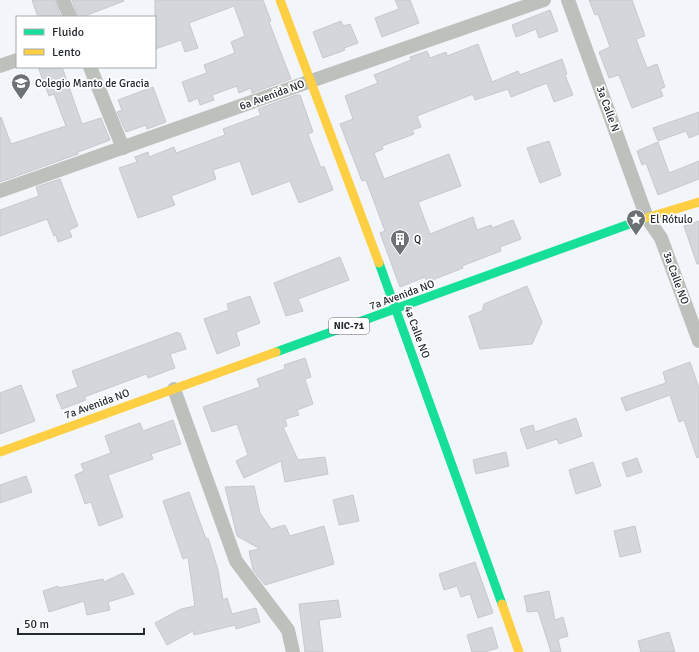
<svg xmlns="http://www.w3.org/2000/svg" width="699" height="652" font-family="Signika,sans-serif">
<rect width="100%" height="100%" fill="#f2f6fb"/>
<g fill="#d3d7dc" stroke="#c5c9ce">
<path d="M 32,0 L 55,0 L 61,17 L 38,17 Z"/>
<path d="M 72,0 L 123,0 L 124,1 L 82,17 L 78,17 Z"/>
<path d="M 155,0 L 263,0 L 271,21 L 269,22 L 291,79 L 252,93 L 251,88 L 239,93 L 237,86 L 212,95 L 214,100 L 200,105 L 198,98 L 189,102 L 182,82 L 207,73 L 204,65 L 235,53 L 231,42 L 245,36 L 234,6 L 189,23 L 198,48 L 185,52 L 181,40 L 155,49 Z"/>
<path d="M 395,0 L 410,0 L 419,23 L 382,37 L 375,18 L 399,9 Z"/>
<path d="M 589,0 L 632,0 L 645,36 L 636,39 L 647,68 L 657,64 L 665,87 L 660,89 L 663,96 L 632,108 L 619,75 L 609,78 L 599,52 L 610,47 L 598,14 L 595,15 Z"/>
<path d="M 550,10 L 558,31 L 539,38 L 536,29 L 516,37 L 512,25 Z"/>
<path d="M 341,21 L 343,26 L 350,24 L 358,43 L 344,48 L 345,50 L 323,58 L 313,32 Z"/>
<path d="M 478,44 L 492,82 L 518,71 L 520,75 L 562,59 L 567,74 L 565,75 L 573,95 L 554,102 L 547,83 L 511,97 L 508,89 L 475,100 L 473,94 L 417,116 L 421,127 L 412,130 L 414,134 L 382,146 L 383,149 L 374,153 L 384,179 L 449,154 L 461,186 L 418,202 L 430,234 L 473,217 L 477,230 L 491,225 L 492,228 L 513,220 L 521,239 L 500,247 L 501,251 L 462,266 L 463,268 L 427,282 L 425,277 L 400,287 L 380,233 L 385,231 L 366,180 L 362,181 L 340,124 L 353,119 L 345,96 L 378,83 L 374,75 L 411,60 L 410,57 L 427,51 L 430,58 L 446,52 L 447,56 Z"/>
<path d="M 38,67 L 62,67 L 82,124 L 101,118 L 110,140 L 78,152 L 78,154 L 0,182 L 0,118 L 1,117 L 11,144 L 66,126 L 54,94 L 49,96 Z"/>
<path d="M 153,87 L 166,122 L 147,129 L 146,125 L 126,132 L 117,112 L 122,110 L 118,100 Z"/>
<path d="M 296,95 L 300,95 L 313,132 L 308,134 L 321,168 L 324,166 L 333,190 L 299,203 L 290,181 L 252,195 L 240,161 L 213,170 L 216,179 L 171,196 L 175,205 L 138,218 L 119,168 L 137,162 L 135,157 L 148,152 L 149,157 L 174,147 L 176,153 L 225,135 L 223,129 L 261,115 L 258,109 Z"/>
<path d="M 699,112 L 699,134 L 689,138 L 686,131 L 658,141 L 653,128 Z"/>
<path d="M 549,141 L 561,175 L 540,183 L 527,148 Z"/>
<path d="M 658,142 L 669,173 L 699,161 L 699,179 L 658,195 L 646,163 L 642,165 L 637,151 Z"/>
<path d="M 60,179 L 78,226 L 69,230 L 72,237 L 58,242 L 56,235 L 54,236 L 47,219 L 0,236 L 0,210 L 39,196 L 36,187 Z"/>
<path d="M 699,221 L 699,264 L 697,264 L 684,226 Z"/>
<path d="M 340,257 L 349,280 L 298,299 L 303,311 L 286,316 L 274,283 Z"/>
<path d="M 527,286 L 542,322 L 532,344 L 480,349 L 469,316 L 482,311 L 484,304 Z"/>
<path d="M 250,296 L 260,323 L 236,332 L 240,345 L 217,354 L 204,319 L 229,310 L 227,304 Z"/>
<path d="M 178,332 L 178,334 L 180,333 L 186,349 L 170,354 L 175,368 L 148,378 L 146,374 L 84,397 L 86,400 L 62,409 L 56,395 L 78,387 L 72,371 Z"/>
<path d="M 305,358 L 311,377 L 305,379 L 313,404 L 297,410 L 299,415 L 285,419 L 287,426 L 283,427 L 298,460 L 325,457 L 328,474 L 285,482 L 281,461 L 244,478 L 236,461 L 248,455 L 237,424 L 212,432 L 203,407 L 260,387 L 257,379 L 285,369 L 284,365 Z"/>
<path d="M 690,362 L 699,388 L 699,457 L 697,458 L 684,420 L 679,422 L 670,395 L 626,411 L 621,398 L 666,383 L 663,372 Z"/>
<path d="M 21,385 L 35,421 L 0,434 L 0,393 Z"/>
<path d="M 576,418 L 582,436 L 559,444 L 557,439 L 527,449 L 520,429 L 533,425 L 535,432 Z"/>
<path d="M 173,420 L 181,444 L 151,454 L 153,459 L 108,475 L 123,517 L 99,526 L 91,502 L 85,504 L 75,475 L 84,471 L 81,464 L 111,453 L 105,436 L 140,423 L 143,431 Z"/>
<path d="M 506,452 L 509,466 L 476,474 L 473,460 Z"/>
<path d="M 637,458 L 642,472 L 627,477 L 622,463 Z"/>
<path d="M 593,462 L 601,486 L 576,494 L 569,470 Z"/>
<path d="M 26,476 L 32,492 L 0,503 L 0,485 Z"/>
<path d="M 254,486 L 260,513 L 271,529 L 285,525 L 290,536 L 324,526 L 334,564 L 265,585 L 253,570 L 249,551 L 260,549 L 237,536 L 225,487 Z"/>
<path d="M 189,492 L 206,539 L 208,538 L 218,570 L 223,600 L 227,598 L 232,614 L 256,608 L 260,622 L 236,629 L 235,625 L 194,635 L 193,631 L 167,645 L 155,623 L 181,609 L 195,606 L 188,557 L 183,559 L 163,501 Z"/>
<path d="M 353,495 L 359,521 L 339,525 L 333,500 Z"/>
<path d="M 635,526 L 641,552 L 620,557 L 614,531 Z"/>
<path d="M 475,562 L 493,613 L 478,618 L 470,594 L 461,597 L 457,586 L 444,590 L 439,574 Z"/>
<path d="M 123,573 L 134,594 L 108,602 L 110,610 L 87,615 L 84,601 L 49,612 L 43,591 L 58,586 L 59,588 L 103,579 L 104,582 Z"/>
<path d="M 549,591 L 555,620 L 563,617 L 568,636 L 558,639 L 561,652 L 551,652 L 538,611 L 527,612 L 526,604 L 524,596 Z"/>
<path d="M 338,600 L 341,617 L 319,620 L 323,652 L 305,652 L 299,604 Z"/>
<path d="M 492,627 L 498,648 L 485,652 L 472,652 L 467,635 Z"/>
<path d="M 669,632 L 675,652 L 641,652 L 638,641 Z"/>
</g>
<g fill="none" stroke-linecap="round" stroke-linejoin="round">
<g stroke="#bcc1bb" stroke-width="14">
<path d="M 63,0 L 70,17"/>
<path d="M 568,0 L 647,218 L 661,238 L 699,341"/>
<path d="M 0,66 L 17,60"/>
<path d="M 90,67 L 123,148"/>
<path d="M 0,191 L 311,81 L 544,0"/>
<path d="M 174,389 L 236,561 L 288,630 L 293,652"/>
</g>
<g stroke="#16e098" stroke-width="9">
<path d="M 379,263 L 502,604"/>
<path d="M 276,352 L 646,218"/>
</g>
<g stroke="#ffcf43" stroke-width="9">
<path d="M 280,0 L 379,263"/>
<path d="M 646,218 L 699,202"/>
<path d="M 0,452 L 276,352"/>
<path d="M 502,604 L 519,652"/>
</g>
</g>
<defs>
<symbol id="school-pin" viewBox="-11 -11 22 30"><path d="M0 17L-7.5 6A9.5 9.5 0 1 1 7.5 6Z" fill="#6c7176" stroke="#fff"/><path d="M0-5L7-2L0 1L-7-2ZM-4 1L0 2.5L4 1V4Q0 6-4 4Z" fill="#fff"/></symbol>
<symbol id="sight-pin" viewBox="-11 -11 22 30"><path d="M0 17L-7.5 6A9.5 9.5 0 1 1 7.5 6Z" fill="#6c7176" stroke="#fff"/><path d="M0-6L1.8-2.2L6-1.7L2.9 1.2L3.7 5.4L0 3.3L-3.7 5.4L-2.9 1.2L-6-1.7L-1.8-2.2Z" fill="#fff"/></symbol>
<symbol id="building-pin" viewBox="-11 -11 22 30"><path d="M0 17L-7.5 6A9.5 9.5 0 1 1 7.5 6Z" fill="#6c7176" stroke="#fff"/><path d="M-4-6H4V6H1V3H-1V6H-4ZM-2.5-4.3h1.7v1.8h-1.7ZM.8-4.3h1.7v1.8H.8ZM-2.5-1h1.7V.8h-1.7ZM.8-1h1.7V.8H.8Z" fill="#fff"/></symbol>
</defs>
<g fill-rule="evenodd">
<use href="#school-pin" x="10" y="72" width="22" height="30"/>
<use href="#sight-pin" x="625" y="208" width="22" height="30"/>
<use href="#building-pin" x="389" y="228" width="22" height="30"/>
</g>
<g text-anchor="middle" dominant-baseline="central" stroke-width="3.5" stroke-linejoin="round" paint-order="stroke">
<rect fill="#fff" stroke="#66696d" stroke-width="1" x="329" y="318" width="40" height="16" rx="3"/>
<g font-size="10" font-weight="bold" fill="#24292f">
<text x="349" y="326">NIC-71</text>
</g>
<g font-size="11" fill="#24292f" stroke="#fff" text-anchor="start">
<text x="35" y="83">Colegio Manto de Gracia</text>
<text x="650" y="219">El Rótulo</text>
<text x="414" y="239">Q</text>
</g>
<g font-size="11" fill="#24292f" stroke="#fff">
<text transform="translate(272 95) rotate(-20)">6a Avenida NO</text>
<text transform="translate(608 109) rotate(70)">3a Calle N</text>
<text transform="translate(676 278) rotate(70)">3a Calle NO</text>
<text transform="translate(402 295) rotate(-20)">7a Avenida NO</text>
<text transform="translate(417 332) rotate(70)">4a Calle NO</text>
<text transform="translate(97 404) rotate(-20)">7a Avenida NO</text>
</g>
</g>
<rect x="16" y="16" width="140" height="52" fill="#ffffff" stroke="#a7a9ac"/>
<rect x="24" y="29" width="20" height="6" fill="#16e098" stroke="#a7a9ac"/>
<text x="52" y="36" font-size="12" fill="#24292f">Fluido</text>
<rect x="24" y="49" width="20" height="6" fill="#ffcf43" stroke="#a7a9ac"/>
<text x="52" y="56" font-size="12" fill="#24292f">Lento</text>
<path d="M18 628v6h126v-6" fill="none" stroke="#24292f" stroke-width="2"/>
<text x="24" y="628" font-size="12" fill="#24292f" stroke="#ffffff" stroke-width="3" paint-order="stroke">50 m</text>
</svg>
